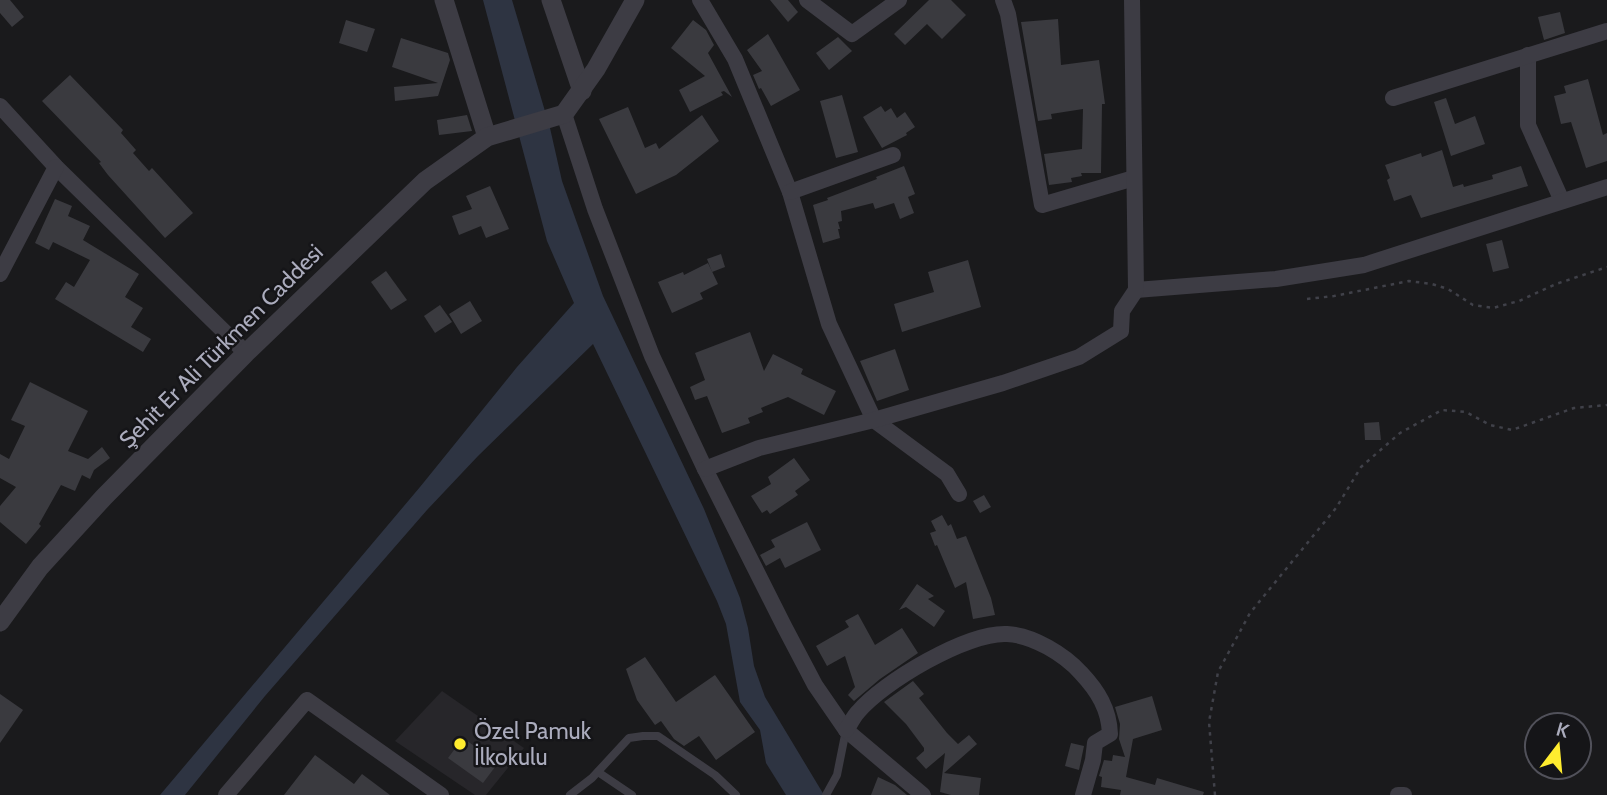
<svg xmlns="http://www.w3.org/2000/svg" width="1607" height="795" font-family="Cabin,sans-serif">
<rect width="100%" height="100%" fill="#1a1a1c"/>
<path fill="#27262a" d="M 442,691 L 524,748 L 486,795 L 475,795 L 395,741 Z"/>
<path fill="#2e3442" d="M 483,0 L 512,0 L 550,128 L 562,181 L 603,296 L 704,509 L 740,598 L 748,628 L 754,666 L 765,697 L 824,795 L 786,795 L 766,763 L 760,730 L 740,702 L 726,624 L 717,601 L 593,344 L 478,456 L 427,510 L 265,696 L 185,795 L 160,795 L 420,487 L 517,367 L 574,303 L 547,241 Z"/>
<g fill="#3a3a3f">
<path d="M 0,0 L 10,0 L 24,17 L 12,27 L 0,13 Z"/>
<path d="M 770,0 L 788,0 L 798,12 L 788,22 Z"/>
<path d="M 929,0 L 951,0 L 966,15 L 942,39 L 927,24 L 905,45 L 894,34 Z"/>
<path d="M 1560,12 L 1565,33 L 1544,40 L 1538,17 Z"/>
<path d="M 1058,19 L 1061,65 L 1099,60 L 1105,104 L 1102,104 L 1101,173 L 1081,173 L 1082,176 L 1071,178 L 1072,182 L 1049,185 L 1044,154 L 1082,149 L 1083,109 L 1051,114 L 1052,119 L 1038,121 L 1021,22 Z"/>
<path d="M 346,20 L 375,29 L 367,52 L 339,43 Z"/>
<path d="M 693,20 L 706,30 L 714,45 L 708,53 L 732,97 L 724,91 L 721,92 L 723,95 L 690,112 L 679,90 L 705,76 L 671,48 Z"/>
<path d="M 768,34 L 800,90 L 771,106 L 761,88 L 759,89 L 753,75 L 762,71 L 747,50 Z"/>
<path d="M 838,37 L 852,51 L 829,70 L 816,53 Z"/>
<path d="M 401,38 L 448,53 L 450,60 L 438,96 L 395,101 L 394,87 L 438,83 L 392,67 Z"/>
<path d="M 70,75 L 123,130 L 121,133 L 136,150 L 133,153 L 149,171 L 152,168 L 193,213 L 165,238 L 108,175 L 99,163 L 101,162 L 42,101 Z"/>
<path d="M 1588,79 L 1603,135 L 1607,133 L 1607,161 L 1586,168 L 1571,122 L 1561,124 L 1554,96 L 1566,93 L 1564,86 Z"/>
<path d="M 842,95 L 858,152 L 836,158 L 820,101 Z"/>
<path d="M 1446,98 L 1455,124 L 1475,116 L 1485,144 L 1451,156 L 1434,102 Z"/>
<path d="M 881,106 L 885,112 L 891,108 L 897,118 L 905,112 L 915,127 L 906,133 L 907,135 L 882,148 L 863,117 Z"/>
<path d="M 628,107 L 645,148 L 656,143 L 659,149 L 702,115 L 719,141 L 676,175 L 636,194 L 599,119 Z"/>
<path d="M 467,115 L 472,131 L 439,135 L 437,120 Z"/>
<path d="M 1442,150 L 1453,187 L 1463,184 L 1464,187 L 1493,179 L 1492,175 L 1521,166 L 1528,186 L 1421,218 L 1411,195 L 1394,201 L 1387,180 L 1390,178 L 1385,165 L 1421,153 L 1422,157 Z"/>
<path d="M 904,166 L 915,194 L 908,197 L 914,213 L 900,219 L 894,203 L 875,209 L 873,203 L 841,211 L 842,221 L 838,222 L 840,229 L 838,229 L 840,238 L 823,243 L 813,205 L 828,200 L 827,198 L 877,179 L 876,177 Z"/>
<path d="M 490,186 L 509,229 L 486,238 L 481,226 L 459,235 L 452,216 L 472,209 L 466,196 Z"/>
<path d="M 55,199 L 72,206 L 68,216 L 90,226 L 83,240 L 139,274 L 125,297 L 143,308 L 131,327 L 151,339 L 143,352 L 55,299 L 66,282 L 74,287 L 90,260 L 53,242 L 49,250 L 35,243 Z"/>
<path d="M 1502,240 L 1509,268 L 1493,272 L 1486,244 Z"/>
<path d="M 721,254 L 725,267 L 712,272 L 707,259 Z"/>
<path d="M 968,260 L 981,307 L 902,332 L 894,304 L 934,292 L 928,272 Z"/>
<path d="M 708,263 L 718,284 L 700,293 L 703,299 L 672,313 L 658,282 L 683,272 L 684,275 Z"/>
<path d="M 386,271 L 407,300 L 391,310 L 371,282 Z"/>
<path d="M 470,301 L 482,321 L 461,334 L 449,314 Z"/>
<path d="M 440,305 L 452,322 L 435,333 L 424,316 Z"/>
<path d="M 750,332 L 764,371 L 773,354 L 803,369 L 801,374 L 836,391 L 824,415 L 788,397 L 761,408 L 763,412 L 748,418 L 750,423 L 722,433 L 707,396 L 695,400 L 690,387 L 705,380 L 695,353 Z"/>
<path d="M 895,349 L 909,390 L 877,401 L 860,361 Z"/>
<path d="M 30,382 L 88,411 L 68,451 L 88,459 L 102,447 L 110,458 L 94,470 L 90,479 L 82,475 L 75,491 L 61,485 L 39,524 L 41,526 L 26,544 L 0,522 L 0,506 L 16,487 L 0,478 L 0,454 L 9,459 L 25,426 L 11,420 Z"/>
<path d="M 1379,422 L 1381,440 L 1365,440 L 1364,423 Z"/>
<path d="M 794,458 L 810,480 L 795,491 L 798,495 L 770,514 L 767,510 L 762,513 L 751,496 L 771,484 L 768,477 Z"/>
<path d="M 984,495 L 991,507 L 980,513 L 973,501 Z"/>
<path d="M 942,515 L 948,526 L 951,524 L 957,539 L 966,536 L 991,598 L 995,615 L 973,619 L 966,582 L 955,588 L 937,545 L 935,546 L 930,533 L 936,531 L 931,521 Z"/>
<path d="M 807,522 L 821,550 L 785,568 L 780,558 L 766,566 L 760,555 L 775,547 L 771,540 Z"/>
<path d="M 917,584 L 934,596 L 928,599 L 945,611 L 934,627 L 906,607 L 899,610 Z"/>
<path d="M 858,614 L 875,645 L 902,628 L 918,653 L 880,679 L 854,701 L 848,695 L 855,687 L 845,656 L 827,666 L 816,646 L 849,627 L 845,621 Z"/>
<path d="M 645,657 L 676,702 L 715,675 L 755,732 L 716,760 L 699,736 L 684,746 L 674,739 L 661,721 L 655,725 L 637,700 L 626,669 Z"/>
<path d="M 913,681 L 924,694 L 919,698 L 947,733 L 958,744 L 969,735 L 977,744 L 944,773 L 981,778 L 979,795 L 951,795 L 940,792 L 945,753 L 926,769 L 916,758 L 924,751 L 924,748 L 906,724 L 884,702 Z"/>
<path d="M 0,694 L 23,710 L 0,743 Z"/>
<path d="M 1152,696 L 1162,730 L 1133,739 L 1126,777 L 1155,785 L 1157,778 L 1204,792 L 1203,795 L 1120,795 L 1121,790 L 1101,787 L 1102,777 L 1099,776 L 1104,760 L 1112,761 L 1113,755 L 1125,757 L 1119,739 L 1120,724 L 1115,707 Z"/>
<path d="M 463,738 L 498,763 L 483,783 L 448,758 Z"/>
<path d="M 1071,743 L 1084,746 L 1079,770 L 1065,766 Z"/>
<path d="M 315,755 L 354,784 L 362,774 L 390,795 L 284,795 Z"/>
<path d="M 878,777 L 895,785 L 907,795 L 871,795 Z"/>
</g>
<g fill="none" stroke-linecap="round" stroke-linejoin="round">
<g stroke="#404149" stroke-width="2.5" stroke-dasharray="3.5 5" stroke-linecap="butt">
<path d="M 1307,299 L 1334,296 L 1409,281 L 1432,284 L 1448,289 L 1473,305 L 1493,308 L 1519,301 L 1556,284 L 1607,267"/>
<path d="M 1215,795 L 1209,722 L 1218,672 L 1250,613 L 1336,508 L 1361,467 L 1400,433 L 1442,410 L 1466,412 L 1490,425 L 1512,430 L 1574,408 L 1607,405"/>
</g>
<g stroke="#3d3c44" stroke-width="8">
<path d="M 598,772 L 632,795"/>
<path d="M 570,795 L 592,778 L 629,738 L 643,736 L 658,736 L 715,775 L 736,795"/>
<path d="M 826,795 L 837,775 L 846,730"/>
</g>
<g stroke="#3d3c44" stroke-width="16">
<path d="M 700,0 L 735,59 L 790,192 L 829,324 L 874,420 L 947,474 L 959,494"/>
<path d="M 807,0 L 852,34 L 899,0"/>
<path d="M 1003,0 L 1008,14 L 1042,205 L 1134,178"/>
<path d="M 1528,55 L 1528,125 L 1562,201"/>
<path d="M 1393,98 L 1607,31"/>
<path d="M 0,106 L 56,167 L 246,353"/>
<path d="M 564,114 L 595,209 L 652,356 L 705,469 L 784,626 L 815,685 L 846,730 L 923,795"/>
<path d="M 790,192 L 893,155"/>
<path d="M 0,274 L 56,167"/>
<path d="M 1136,290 L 1276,279 L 1364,265 L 1607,187"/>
<path d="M 705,469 L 759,448 L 874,420 L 1003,383 L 1079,357 L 1121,331 L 1122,311 L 1136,290 L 1132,0"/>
<path d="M 846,730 C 850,725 853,717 858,712 C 883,682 967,632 1007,634 C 1033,635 1065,655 1081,673 C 1098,691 1109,709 1110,734 L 1095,743 L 1093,760 L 1083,795"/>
<path d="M 226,795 L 307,700 L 441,795"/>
<path d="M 1398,795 L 1404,795"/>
</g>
<g stroke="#3d3c44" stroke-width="19">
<path d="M 444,0 L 487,137"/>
<path d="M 551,0 L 582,91"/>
<path d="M 0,622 L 40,567 L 104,497 L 246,353 L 425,181 L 487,137 L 564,114 L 596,69 L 635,0"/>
</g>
</g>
<circle fill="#ffec2f" stroke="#151518" stroke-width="2.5" cx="460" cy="744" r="7"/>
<g text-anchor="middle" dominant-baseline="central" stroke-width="5" stroke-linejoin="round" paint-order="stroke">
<g font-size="23" fill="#abacbd" stroke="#151518">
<text transform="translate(221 346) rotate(-45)">Şehit Er Ali Türkmen Caddesi</text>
</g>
<g font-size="23" fill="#abacbd" stroke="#151518" text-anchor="start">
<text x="474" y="731">Özel Pamuk<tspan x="474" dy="26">İlkokulu</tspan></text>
</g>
</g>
<g transform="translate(1558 746) rotate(16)"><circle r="33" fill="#151518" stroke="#51515a" stroke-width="2"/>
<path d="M0-5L12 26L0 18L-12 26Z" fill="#ffec2f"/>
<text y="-10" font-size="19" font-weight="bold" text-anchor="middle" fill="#abacbd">K</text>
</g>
</svg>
